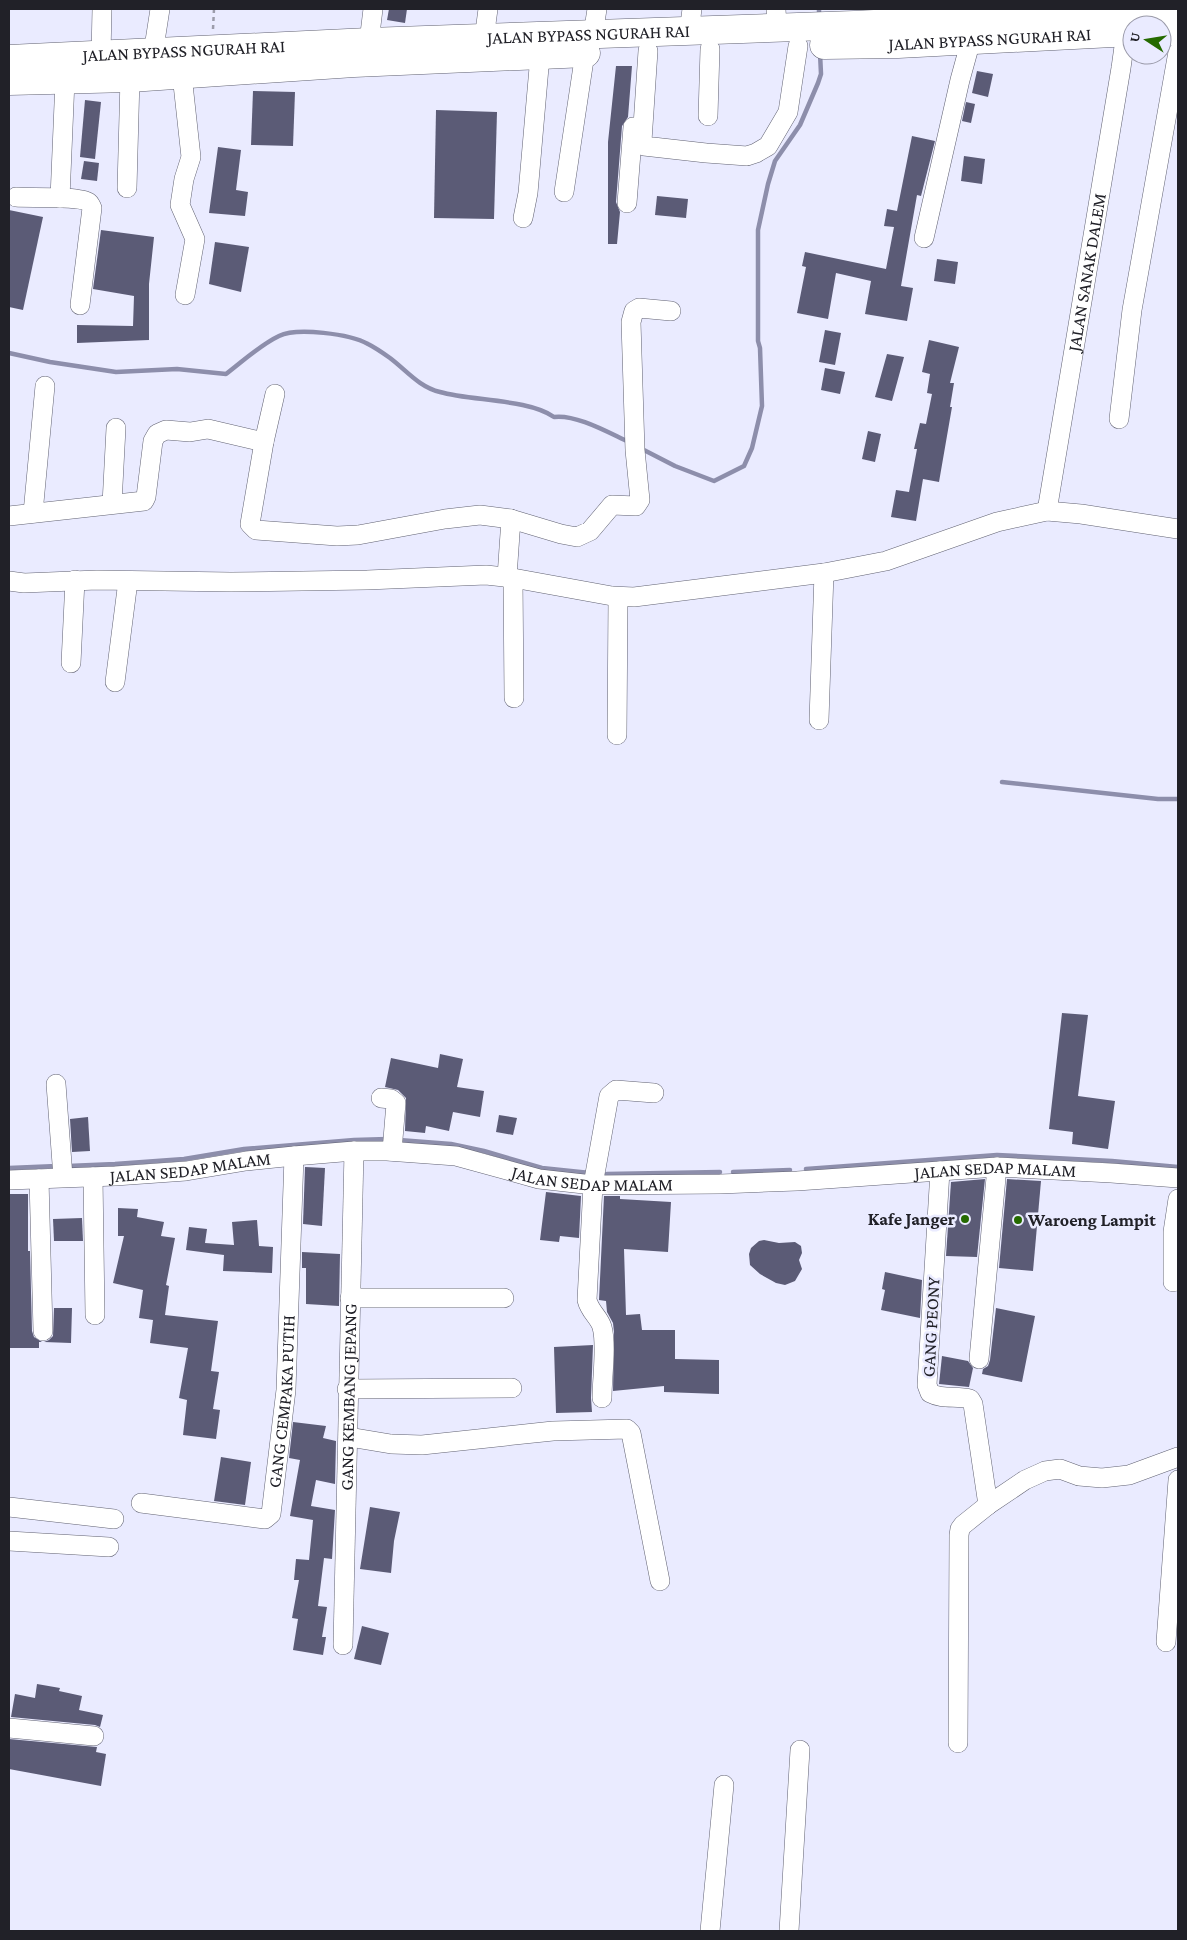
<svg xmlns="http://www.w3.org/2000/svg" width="1187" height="1940" font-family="'Crimson Pro',serif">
<rect width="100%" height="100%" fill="#eaebff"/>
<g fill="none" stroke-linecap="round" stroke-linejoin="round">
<g stroke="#8d8eab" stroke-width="4.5">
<path d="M 819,9 L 819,18"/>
<path d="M 9,353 L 50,362 L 116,372 L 177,369 L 226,374 C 243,361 260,345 279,336 C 297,327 350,334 368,344 C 376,348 383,353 390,358 C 406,370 419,387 440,392 C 471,401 529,399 554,417 C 576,414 609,433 629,442"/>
<path d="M 640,448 L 675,466 L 714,481 L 744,466 L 752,448 L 762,406 L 760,348 L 758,341 L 758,230 L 768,184 L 775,161 L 800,125 L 818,83 L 821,74 L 820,53"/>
<path d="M 1002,782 L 1158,799 L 1178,799"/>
<path d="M 399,1140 L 451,1144 L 484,1151 L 542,1168 L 590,1173"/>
<path d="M 68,1166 L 115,1164 L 184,1159 L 244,1149 L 354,1140 L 388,1139"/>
<path d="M 9,1168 L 57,1166"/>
<path d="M 806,1169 L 997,1155 L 1112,1161 L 1178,1167"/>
<path d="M 733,1172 L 790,1170"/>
<path d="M 607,1174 L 720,1172"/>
</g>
</g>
<g fill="#5b5b76">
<path d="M 389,9 L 407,9 L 405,23 L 387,20 Z"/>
<path d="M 616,66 L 632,66 L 628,117 L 622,126 L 616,202 L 620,212 L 617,244 L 608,244 L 608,142 Z"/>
<path d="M 977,71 L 993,74 L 988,97 L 972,93 Z"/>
<path d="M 253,91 L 295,92 L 293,146 L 251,145 Z"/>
<path d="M 85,100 L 101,102 L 95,159 L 80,157 Z"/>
<path d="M 966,102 L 975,104 L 971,123 L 962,121 Z"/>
<path d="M 436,110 L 497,112 L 494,219 L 434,218 Z"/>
<path d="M 912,136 L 935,141 L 921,196 L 917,195 L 901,286 L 913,288 L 907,321 L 865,314 L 871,281 L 836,273 L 828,319 L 797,313 L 806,267 L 802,266 L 805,252 L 886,269 L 894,227 L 884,226 L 887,209 L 897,211 Z"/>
<path d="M 218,147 L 241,150 L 236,190 L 248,192 L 245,216 L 209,213 Z"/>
<path d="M 964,156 L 985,159 L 982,184 L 961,181 Z"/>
<path d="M 84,161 L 99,163 L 97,181 L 81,179 Z"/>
<path d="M 657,196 L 688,199 L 686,218 L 655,215 Z"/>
<path d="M 9,210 L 43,217 L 23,310 L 9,307 Z"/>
<path d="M 101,230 L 154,237 L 149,284 L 149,340 L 77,343 L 77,325 L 133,326 L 134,296 L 93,289 Z"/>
<path d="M 215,242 L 249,247 L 241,292 L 209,284 Z"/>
<path d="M 937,259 L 958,262 L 955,284 L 934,281 Z"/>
<path d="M 825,330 L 841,333 L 835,365 L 819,362 Z"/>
<path d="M 929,340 L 959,347 L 950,383 L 954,383 L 950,407 L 952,407 L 939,482 L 923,479 L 916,521 L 891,517 L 896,490 L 909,492 L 917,449 L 914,449 L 920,423 L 926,424 L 932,394 L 927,393 L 930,374 L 922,372 Z"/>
<path d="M 887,354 L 904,357 L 892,401 L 875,397 Z"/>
<path d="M 825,368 L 845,372 L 840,394 L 821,390 Z"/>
<path d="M 868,431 L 881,434 L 875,462 L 862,459 Z"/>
<path d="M 1062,1013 L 1088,1015 L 1078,1096 L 1115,1101 L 1108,1149 L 1072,1144 L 1073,1132 L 1049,1129 Z"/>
<path d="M 440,1054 L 463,1059 L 457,1087 L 484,1091 L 480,1117 L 453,1112 L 449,1131 L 426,1126 L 425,1133 L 405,1131 L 406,1098 L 398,1090 L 385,1087 L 391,1058 L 438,1068 Z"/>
<path d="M 499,1115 L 517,1118 L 513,1135 L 496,1132 Z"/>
<path d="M 88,1117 L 90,1151 L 72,1152 L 70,1119 Z"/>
<path d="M 305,1167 L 325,1168 L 322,1226 L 303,1224 Z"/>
<path d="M 985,1179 L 977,1257 L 946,1256 L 951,1182 Z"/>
<path d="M 1007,1179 L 1041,1181 L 1033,1271 L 999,1268 Z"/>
<path d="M 546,1192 L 581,1196 L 579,1238 L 560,1236 L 559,1242 L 540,1240 Z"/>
<path d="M 9,1194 L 28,1194 L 28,1251 L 30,1251 L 32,1331 L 34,1337 L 42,1342 L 39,1342 L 39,1348 L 9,1348 Z"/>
<path d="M 604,1196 L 620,1196 L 620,1199 L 671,1202 L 668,1252 L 624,1249 L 626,1315 L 640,1314 L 642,1330 L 675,1330 L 675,1359 L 719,1360 L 719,1394 L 664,1392 L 664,1386 L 613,1391 L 614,1332 L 613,1323 L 607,1312 L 606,1301 L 599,1300 Z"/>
<path d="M 118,1208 L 138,1209 L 137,1217 L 164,1222 L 161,1236 L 175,1238 L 166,1285 L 169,1286 L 165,1315 L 218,1321 L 211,1371 L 219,1372 L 213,1409 L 220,1410 L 216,1439 L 183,1435 L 187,1400 L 179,1398 L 188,1348 L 150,1343 L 153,1320 L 139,1318 L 143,1290 L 113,1283 L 124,1236 L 118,1236 Z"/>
<path d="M 82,1218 L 83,1241 L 54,1241 L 53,1219 Z"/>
<path d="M 257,1220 L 259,1246 L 273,1247 L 272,1273 L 223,1271 L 224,1255 L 186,1250 L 189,1227 L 207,1229 L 205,1243 L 234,1245 L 232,1222 Z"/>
<path d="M 764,1240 L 779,1243 L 795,1242 L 801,1246 L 802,1253 L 799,1260 L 802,1269 L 795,1281 L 785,1285 L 776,1283 L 760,1274 L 750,1265 L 749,1254 L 751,1248 L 759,1241 Z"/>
<path d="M 302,1252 L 340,1254 L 339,1306 L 306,1304 L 306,1268 L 302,1268 Z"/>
<path d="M 885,1272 L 922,1280 L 920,1318 L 881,1310 L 885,1290 L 882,1289 Z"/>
<path d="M 54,1308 L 72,1308 L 71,1343 L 44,1342 L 49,1340 L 53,1336 Z"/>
<path d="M 996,1308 L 1035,1316 L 1022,1382 L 982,1374 L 983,1369 L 988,1366 L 990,1360 Z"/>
<path d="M 593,1345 L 591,1398 L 592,1412 L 556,1413 L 554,1347 Z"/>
<path d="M 942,1356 L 968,1361 L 973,1368 L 969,1387 L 939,1384 Z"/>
<path d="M 293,1422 L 326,1426 L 323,1438 L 336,1441 L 335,1484 L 316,1480 L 311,1506 L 335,1510 L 332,1559 L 324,1558 L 318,1606 L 327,1607 L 322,1637 L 326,1637 L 323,1655 L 293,1650 L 298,1619 L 292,1618 L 299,1580 L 294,1580 L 296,1559 L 309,1560 L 313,1520 L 290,1516 L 300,1460 L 289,1458 Z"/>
<path d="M 221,1457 L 251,1462 L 245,1505 L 214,1501 Z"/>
<path d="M 370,1507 L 400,1512 L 394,1541 L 391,1573 L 360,1569 Z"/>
<path d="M 362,1626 L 389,1633 L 381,1665 L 354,1659 Z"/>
<path d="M 37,1684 L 60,1688 L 59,1691 L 82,1696 L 79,1710 L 103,1715 L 100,1727 L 95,1725 L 11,1717 L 15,1694 L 35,1698 Z"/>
<path d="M 9,1739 L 97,1747 L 96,1752 L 106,1754 L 101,1786 L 9,1769 Z"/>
</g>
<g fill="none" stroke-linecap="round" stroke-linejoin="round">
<defs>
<g id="minor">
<path d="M 776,9 L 777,28"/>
<path d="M 689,32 L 692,9"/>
<path d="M 593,35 L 597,9"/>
<path d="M 484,39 L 488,9"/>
<path d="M 369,42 L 373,9"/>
<path d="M 648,51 L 642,141 L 644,146 L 706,153 L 747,156 L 756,153 L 768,146 L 788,112 L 798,46"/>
<path d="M 153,54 L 160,9"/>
<path d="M 101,55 L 102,9"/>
<path d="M 182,75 L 191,157 L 184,179 L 180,205 L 195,239 L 185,295"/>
<path d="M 708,116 L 710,49"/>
<path d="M 127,188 L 130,78"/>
<path d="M 564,192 L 585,53"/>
<path d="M 16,197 C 29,198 80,196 88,202 C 90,203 91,206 92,208 L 80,305"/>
<path d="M 60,198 L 65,80"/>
<path d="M 627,203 L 633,127"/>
<path d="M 523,218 L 528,193 L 540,56"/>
<path d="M 924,238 L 960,80 L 971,40"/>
<path d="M 275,394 L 264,442 L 250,524 L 256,530 L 337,536 L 358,535 L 445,519 L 480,515 L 511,519 L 561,534 L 577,537 L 590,531 L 612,505 L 636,506 L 640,500 L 635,450 L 631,322 L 634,311 L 639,308 L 671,311"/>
<path d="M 1119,419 L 1132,310 L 1178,52"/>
<path d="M 112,504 L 116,428"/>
<path id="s1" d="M 1047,511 L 1121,68 L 1126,32"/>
<path d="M 33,513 L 45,386"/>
<path d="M 9,516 L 144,501 L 146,497 L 153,441 L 157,434 L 166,430 L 190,432 L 208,429 L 264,442"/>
<path d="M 507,577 L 511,519"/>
<path d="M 513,578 L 514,698"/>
<path d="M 9,581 L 24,583 L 97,580 L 231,582 L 367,580 L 486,575 L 513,578 L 612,596 L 634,597 L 824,573 L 886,561 L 997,522 L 1047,511 L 1081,514 L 1178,529"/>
<path d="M 71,663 L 75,580"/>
<path d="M 115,682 L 128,581"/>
<path d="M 819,720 L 824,573"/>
<path d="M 617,735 L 618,597"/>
<path d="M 56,1084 L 63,1177"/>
<path d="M 381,1098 L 391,1099 L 396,1103 L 392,1151"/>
<path d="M 940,1171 L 927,1385 L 930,1393 C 943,1400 957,1395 970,1399 L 973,1404 L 988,1505"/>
<path d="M 93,1177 L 95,1315"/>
<path d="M 39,1179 L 43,1331"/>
<path id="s2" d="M 9,1180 L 115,1176 L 186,1171 L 246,1161 L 294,1156 L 354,1151 L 387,1151 L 456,1156 L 539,1179 L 593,1185 L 720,1184 L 797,1181 L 997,1167 L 1111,1173 L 1178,1178"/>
<path d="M 1173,1282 L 1173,1232 L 1178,1199"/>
<path d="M 350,1298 L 504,1298"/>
<path d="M 979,1359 L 997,1167"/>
<path d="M 347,1389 L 512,1388"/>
<path d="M 602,1398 C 602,1378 607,1345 602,1327 C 599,1317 590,1312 587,1300 L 593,1185 L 609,1096 L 616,1090 L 654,1093"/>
<path d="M 349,1437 L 391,1444 L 422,1445 L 553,1431 L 627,1429 L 631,1433 L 660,1581"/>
<path id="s3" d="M 141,1503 L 265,1519 L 271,1514 L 286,1390 L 294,1156"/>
<path d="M 9,1507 L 114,1519"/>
<path d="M 9,1541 L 109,1547"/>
<path d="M 1166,1642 L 1178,1480"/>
<path id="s4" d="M 343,1645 L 354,1151"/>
<path d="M 9,1728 L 94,1736"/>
<path d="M 958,1743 L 959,1535 L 960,1529 L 963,1525 L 988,1505 L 1025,1480 L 1045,1471 L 1060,1469 L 1079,1476 L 1102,1478 L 1129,1475 L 1178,1457"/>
<path d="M 710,1931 L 724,1785"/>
<path d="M 789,1931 L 800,1750"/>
</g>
<g id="highway">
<path d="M 1162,32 L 1178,31"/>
<path id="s5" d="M 824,45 L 898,44 L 1132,32"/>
<path id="s6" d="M 9,59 L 369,42 L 854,25 L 1168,9"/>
<path d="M 9,81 L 130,78 L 354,63 L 586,53"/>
</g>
</defs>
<use href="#minor" stroke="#616272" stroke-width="20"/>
<use href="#highway" stroke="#616272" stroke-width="29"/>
<path stroke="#9c9cab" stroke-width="2.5" stroke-dasharray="4 4" stroke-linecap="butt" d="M 213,29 L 214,9"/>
<use href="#minor" stroke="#fff" stroke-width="19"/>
<use href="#highway" stroke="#fff" stroke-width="28"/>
</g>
<g fill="#256a00" stroke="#eaebff" stroke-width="2">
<circle cx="965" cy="1219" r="5"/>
<circle cx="1018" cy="1220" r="5"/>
</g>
<g text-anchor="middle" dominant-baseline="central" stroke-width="5" stroke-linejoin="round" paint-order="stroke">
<g font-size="18" fill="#212128" stroke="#eaebff">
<text stroke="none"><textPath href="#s6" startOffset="580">JALAN BYPASS NGURAH RAI</textPath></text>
<text stroke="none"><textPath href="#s5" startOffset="166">JALAN BYPASS NGURAH RAI</textPath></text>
<text stroke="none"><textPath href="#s6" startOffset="175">JALAN BYPASS NGURAH RAI</textPath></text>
<text stroke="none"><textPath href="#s1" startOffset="242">JALAN SANAK DALEM</textPath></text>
<text stroke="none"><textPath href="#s2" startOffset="182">JALAN SEDAP MALAM</textPath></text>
<text stroke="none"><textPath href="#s2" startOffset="992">JALAN SEDAP MALAM</textPath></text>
<text stroke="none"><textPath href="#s2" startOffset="588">JALAN SEDAP MALAM</textPath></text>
<text transform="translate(931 1327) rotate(-87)">GANG PEONY</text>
<text stroke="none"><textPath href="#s4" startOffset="248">GANG KEMBANG JEPANG</textPath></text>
<text stroke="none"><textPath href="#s3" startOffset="246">GANG CEMPAKA PUTIH</textPath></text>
</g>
<g font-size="18" font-weight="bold" fill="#212128" stroke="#eaebff" text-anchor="end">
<text x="955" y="1219">Kafe Janger</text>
<text x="1028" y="1220" text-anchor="start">Waroeng Lampit</text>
</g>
</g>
<rect width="1187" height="1940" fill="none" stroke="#212128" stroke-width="20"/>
<g transform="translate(1147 40) rotate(282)"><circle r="24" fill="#eaebff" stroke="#9a9aa9"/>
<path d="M0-4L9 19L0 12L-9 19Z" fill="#256a00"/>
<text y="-8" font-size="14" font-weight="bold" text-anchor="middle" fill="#212128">U</text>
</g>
</svg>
